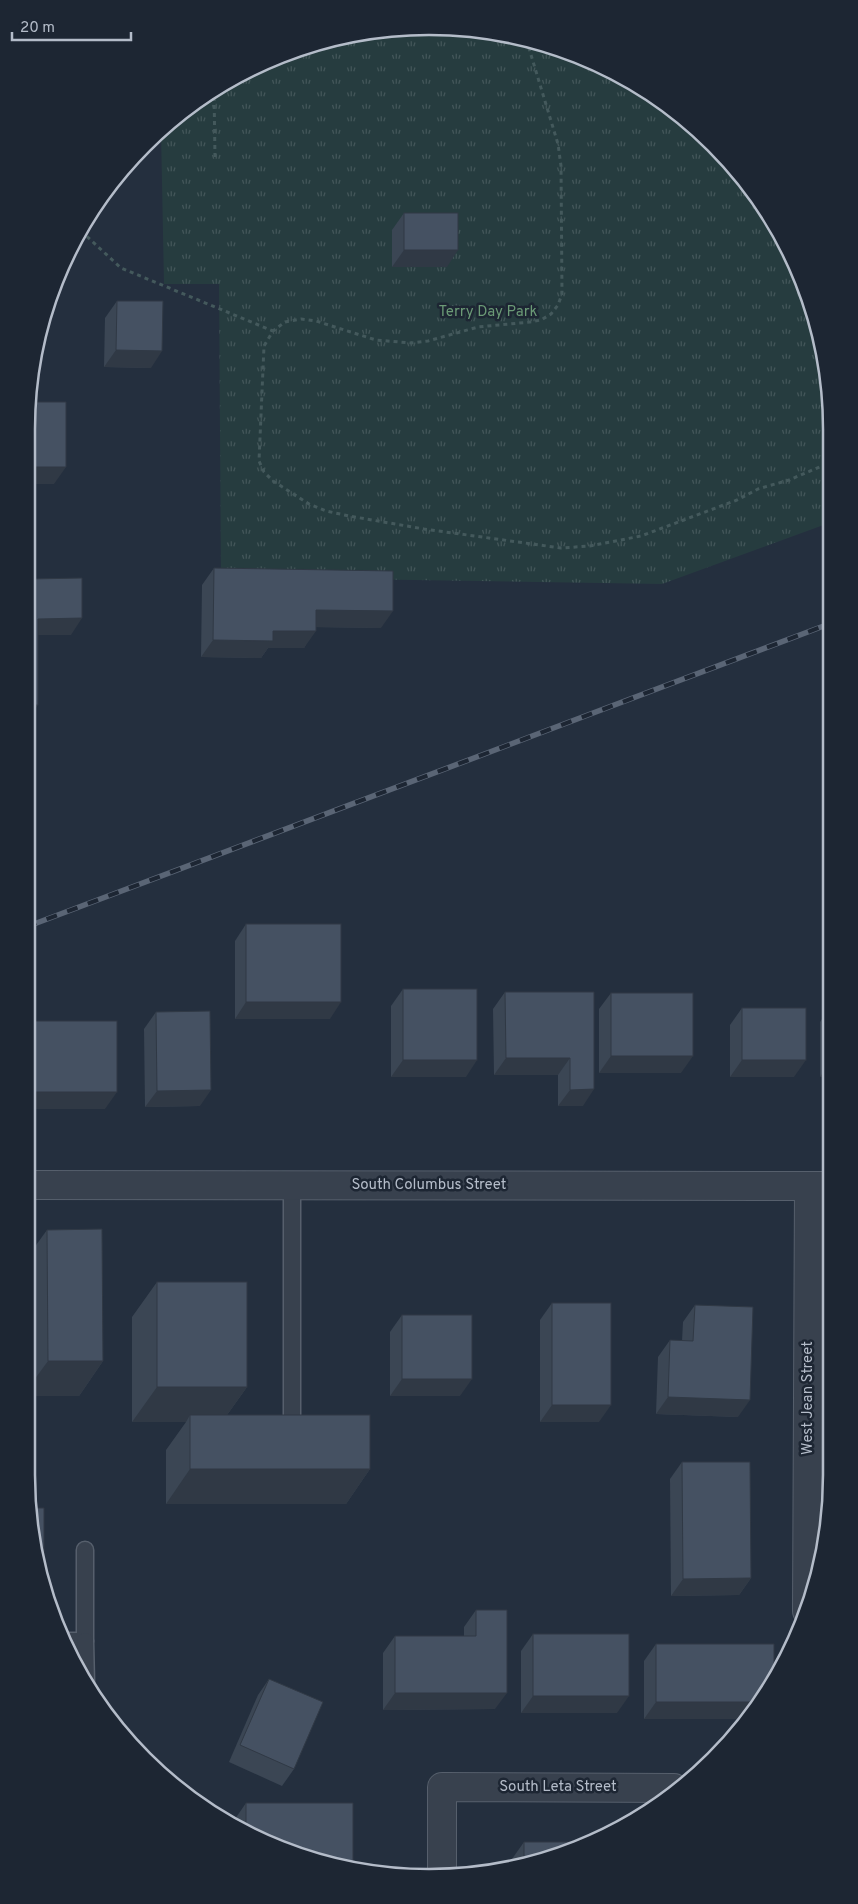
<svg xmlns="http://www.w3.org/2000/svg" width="858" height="1904" font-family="Overpass,sans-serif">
<defs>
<pattern id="park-tufts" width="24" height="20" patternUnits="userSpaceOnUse" patternTransform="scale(1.25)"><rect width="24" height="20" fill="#263c3f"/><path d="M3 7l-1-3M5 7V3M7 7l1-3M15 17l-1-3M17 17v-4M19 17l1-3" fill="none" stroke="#435659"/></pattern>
</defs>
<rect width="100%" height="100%" fill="#242f3e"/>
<path fill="url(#park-tufts)" d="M 429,26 L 507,34 L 583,57 L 674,109 L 748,184 L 801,275 L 828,376 L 829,523 L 662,584 L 221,577 L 219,284 L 164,284 L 161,130 L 205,94 L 275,57 L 350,34 Z"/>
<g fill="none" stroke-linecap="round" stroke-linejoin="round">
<defs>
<g id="service">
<path d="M 292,1185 L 292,1418"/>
<path d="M 64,1641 L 85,1641 L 85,1550"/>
<path d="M 85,1641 L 86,1684"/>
</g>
<g id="minor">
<path d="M 807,1611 L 809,1186"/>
<path d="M 442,1876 L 442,1787 L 674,1788"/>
</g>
<path id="tertiary" d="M 26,1185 L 831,1186"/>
</defs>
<use href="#service" stroke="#565f6c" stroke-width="19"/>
<use href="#minor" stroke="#565f6c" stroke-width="30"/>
<use href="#tertiary" stroke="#565f6c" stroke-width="30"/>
<g stroke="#44595c" stroke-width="3" stroke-dasharray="4 4" stroke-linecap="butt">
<path d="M 517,37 L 528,45 L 558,144 L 561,166 L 562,294 L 558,305 L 551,314 L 541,320 L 530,322 L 478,327 L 428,341 L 411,343 L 376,340 L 316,321 L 301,319 L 285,322 L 273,331 L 264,346 L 259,461 L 264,472 L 273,481 L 309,504 L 326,511 L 349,516 L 424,529 L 561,548 L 590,546 L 641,536 L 737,500 L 758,489 L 789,480 L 829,463"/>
<path d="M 528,45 L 544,45"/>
<path d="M 214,89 L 215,158"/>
<path d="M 81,231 L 121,268 L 273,331"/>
</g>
<use href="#service" stroke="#38414e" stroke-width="16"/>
<use href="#minor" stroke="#38414e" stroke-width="28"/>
<use href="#tertiary" stroke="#38414e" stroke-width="28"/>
<defs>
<path id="rail" d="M 26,927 L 829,624"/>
</defs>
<use href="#rail" stroke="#5a6575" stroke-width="5.5"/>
<use href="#rail" stroke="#1d2633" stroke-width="4" stroke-dasharray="11" stroke-linecap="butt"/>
</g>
<g fill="#3b4654">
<path d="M 404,213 L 447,267 L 392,267 L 392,230 Z"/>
<path d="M 117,301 L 151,368 L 104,367 L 105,318 Z"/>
<path d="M 214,568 L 381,628 L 316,627 L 304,648 L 268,648 L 261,658 L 201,657 L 202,585 Z"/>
<path d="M 30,579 L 71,635 L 38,635 L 26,722 L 26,584 Z"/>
<path d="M 246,924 L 330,1019 L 235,1019 L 235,941 Z"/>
<path d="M 403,989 L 466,1077 L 391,1077 L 391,1006 Z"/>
<path d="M 505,992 L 594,992 L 583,1106 L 558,1106 L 558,1075 L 494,1075 L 493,1009 Z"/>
<path d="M 611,993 L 681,1073 L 599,1073 L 599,1009 Z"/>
<path d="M 830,1007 L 830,1077 L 820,1077 L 820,1022 Z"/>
<path d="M 742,1008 L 794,1077 L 730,1077 L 730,1025 Z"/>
<path d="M 156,1012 L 200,1106 L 145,1107 L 144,1029 Z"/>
<path d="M 47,1230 L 103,1361 L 79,1396 L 26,1396 L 26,1259 Z"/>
<path d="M 157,1282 L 247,1387 L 227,1415 L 370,1469 L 346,1504 L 166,1504 L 166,1450 L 186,1422 L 132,1422 L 132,1317 Z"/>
<path d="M 552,1303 L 599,1422 L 540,1422 L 540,1320 Z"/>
<path d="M 695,1305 L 738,1417 L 656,1414 L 658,1357 L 670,1340 L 682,1341 L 683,1322 Z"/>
<path d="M 402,1315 L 460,1396 L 390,1396 L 390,1332 Z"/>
<path d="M 682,1462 L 751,1578 L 739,1595 L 671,1596 L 670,1479 Z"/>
<path d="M 476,1610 L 495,1709 L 383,1710 L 383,1653 L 395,1636 L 464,1636 L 464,1627 Z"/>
<path d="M 533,1634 L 617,1713 L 521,1713 L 521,1651 Z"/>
<path d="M 656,1644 L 745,1719 L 644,1719 L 644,1661 Z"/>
<path d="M 269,1679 L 294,1769 L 282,1786 L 229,1762 L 258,1695 Z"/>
<path d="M 246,1803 L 351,1870 L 235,1826 L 235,1819 Z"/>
<path d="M 524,1842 L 581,1842 L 512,1868 L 512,1859 Z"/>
</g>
<g fill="#303945">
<path d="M 404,250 L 458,250 L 447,267 L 392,267 Z"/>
<path d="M 116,350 L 162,351 L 151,368 L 104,367 Z"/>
<path d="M 26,467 L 66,467 L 54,484 L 26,484 Z"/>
<path d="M 316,610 L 393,611 L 381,628 L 304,627 Z"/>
<path d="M 82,618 L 71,635 L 26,635 L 38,619 Z"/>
<path d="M 273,631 L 316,631 L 304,648 L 268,648 L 261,658 L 201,657 L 213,640 Z"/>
<path d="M 26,705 L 38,705 L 26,722 Z"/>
<path d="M 246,1002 L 341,1002 L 330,1019 L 235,1019 Z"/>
<path d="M 611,1056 L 693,1056 L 681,1073 L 599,1073 Z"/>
<path d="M 506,1058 L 570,1058 L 558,1075 L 494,1075 Z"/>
<path d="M 403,1060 L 477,1060 L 466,1077 L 391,1077 Z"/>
<path d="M 742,1060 L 806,1060 L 794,1077 L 730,1077 Z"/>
<path d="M 830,1061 L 830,1077 L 820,1077 Z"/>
<path d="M 594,1089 L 583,1106 L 558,1106 L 570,1090 Z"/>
<path d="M 211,1090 L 200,1106 L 145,1107 L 157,1091 Z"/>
<path d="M 26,1092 L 117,1092 L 105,1109 L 26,1109 Z"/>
<path d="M 48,1361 L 103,1361 L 79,1396 L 26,1396 L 26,1391 Z"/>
<path d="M 402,1379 L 472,1379 L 460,1396 L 390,1396 Z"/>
<path d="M 157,1387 L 247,1387 L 222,1422 L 190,1415 L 186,1422 L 132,1422 Z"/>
<path d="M 668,1397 L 750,1400 L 738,1417 L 656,1414 Z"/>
<path d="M 552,1405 L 611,1405 L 599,1422 L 540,1422 Z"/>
<path d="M 190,1469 L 370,1469 L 346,1504 L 166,1504 Z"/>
<path d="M 751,1578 L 739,1595 L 671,1596 L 683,1579 Z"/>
<path d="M 395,1693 L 507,1693 L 495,1709 L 383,1710 Z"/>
<path d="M 533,1696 L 629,1696 L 617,1713 L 521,1713 Z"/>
<path d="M 656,1702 L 756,1702 L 745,1719 L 644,1719 Z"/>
<path d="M 246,1831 L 260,1831 L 257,1835 Z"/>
</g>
<g fill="#455162" stroke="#303945">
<rect x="404" y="213" width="54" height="37"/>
<path d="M 117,301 L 163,301 L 162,351 L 116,350 Z"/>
<path d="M 29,402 L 66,402 L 66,467 L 26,467 L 26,429 Z"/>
<path d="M 214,568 L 393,571 L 393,611 L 316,610 L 316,631 L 273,631 L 273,641 L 213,640 Z"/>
<path d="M 82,578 L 82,618 L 38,619 L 38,705 L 26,705 L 26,617 L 30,617 L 30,579 Z"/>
<rect x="246" y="924" width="95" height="78"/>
<rect x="403" y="989" width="74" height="71"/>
<path d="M 505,992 L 594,992 L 594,1089 L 570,1090 L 570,1058 L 506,1058 Z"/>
<rect x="611" y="993" width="82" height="63"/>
<rect x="742" y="1008" width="64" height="52"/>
<path d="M 210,1011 L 211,1090 L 157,1091 L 156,1012 Z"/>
<rect x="26" y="1021" width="91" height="71"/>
<path d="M 102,1229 L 103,1361 L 48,1361 L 47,1230 Z"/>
<rect x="157" y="1282" width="90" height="105"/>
<rect x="552" y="1303" width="59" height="102"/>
<path d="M 695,1305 L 753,1307 L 750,1400 L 668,1397 L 670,1340 L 693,1341 Z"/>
<rect x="402" y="1315" width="70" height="64"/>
<rect x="190" y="1415" width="180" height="54"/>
<path d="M 682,1462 L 750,1462 L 751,1578 L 683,1579 Z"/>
<path d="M 32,1508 L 44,1508 L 44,1579 Z"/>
<path d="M 476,1610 L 507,1610 L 507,1693 L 395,1693 L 395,1636 L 476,1636 Z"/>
<rect x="533" y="1634" width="96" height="62"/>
<path d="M 656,1644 L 774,1644 L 774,1672 L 756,1702 L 656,1702 Z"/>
<path d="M 269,1679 L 323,1702 L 294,1769 L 240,1745 Z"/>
<path d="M 246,1803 L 353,1803 L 353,1870 L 351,1870 L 260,1836 L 260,1831 L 246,1831 Z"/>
<path d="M 524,1842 L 581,1842 L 524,1864 Z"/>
</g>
<g text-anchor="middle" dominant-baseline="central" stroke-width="5" stroke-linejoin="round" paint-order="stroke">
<g font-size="15" fill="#6b9a76" stroke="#1d2633">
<text x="488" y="312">Terry Day Park</text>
</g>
<g font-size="15" fill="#b4bcc9" stroke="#1d2633">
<text x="429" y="1185">South Columbus Street</text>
<text transform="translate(808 1398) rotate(-90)">West Jean Street</text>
<text x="558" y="1787">South Leta Street</text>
</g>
</g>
<path d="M0 0H858V1904H0ZM429 35H429A394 394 0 0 1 823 429V1475A394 394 0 0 1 429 1869H429A394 394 0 0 1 35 1475V429A394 394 0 0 1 429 35Z" fill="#1d2633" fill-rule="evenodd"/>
<path fill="none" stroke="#b4bcc9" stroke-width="2.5" d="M429 35H429A394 394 0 0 1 823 429V1475A394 394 0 0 1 429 1869H429A394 394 0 0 1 35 1475V429A394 394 0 0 1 429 35Z"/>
<path d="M12 32v8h119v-8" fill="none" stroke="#b4bcc9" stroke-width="2.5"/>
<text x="20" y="32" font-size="15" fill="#b4bcc9" stroke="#1d2633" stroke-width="4" paint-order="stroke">20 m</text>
</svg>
